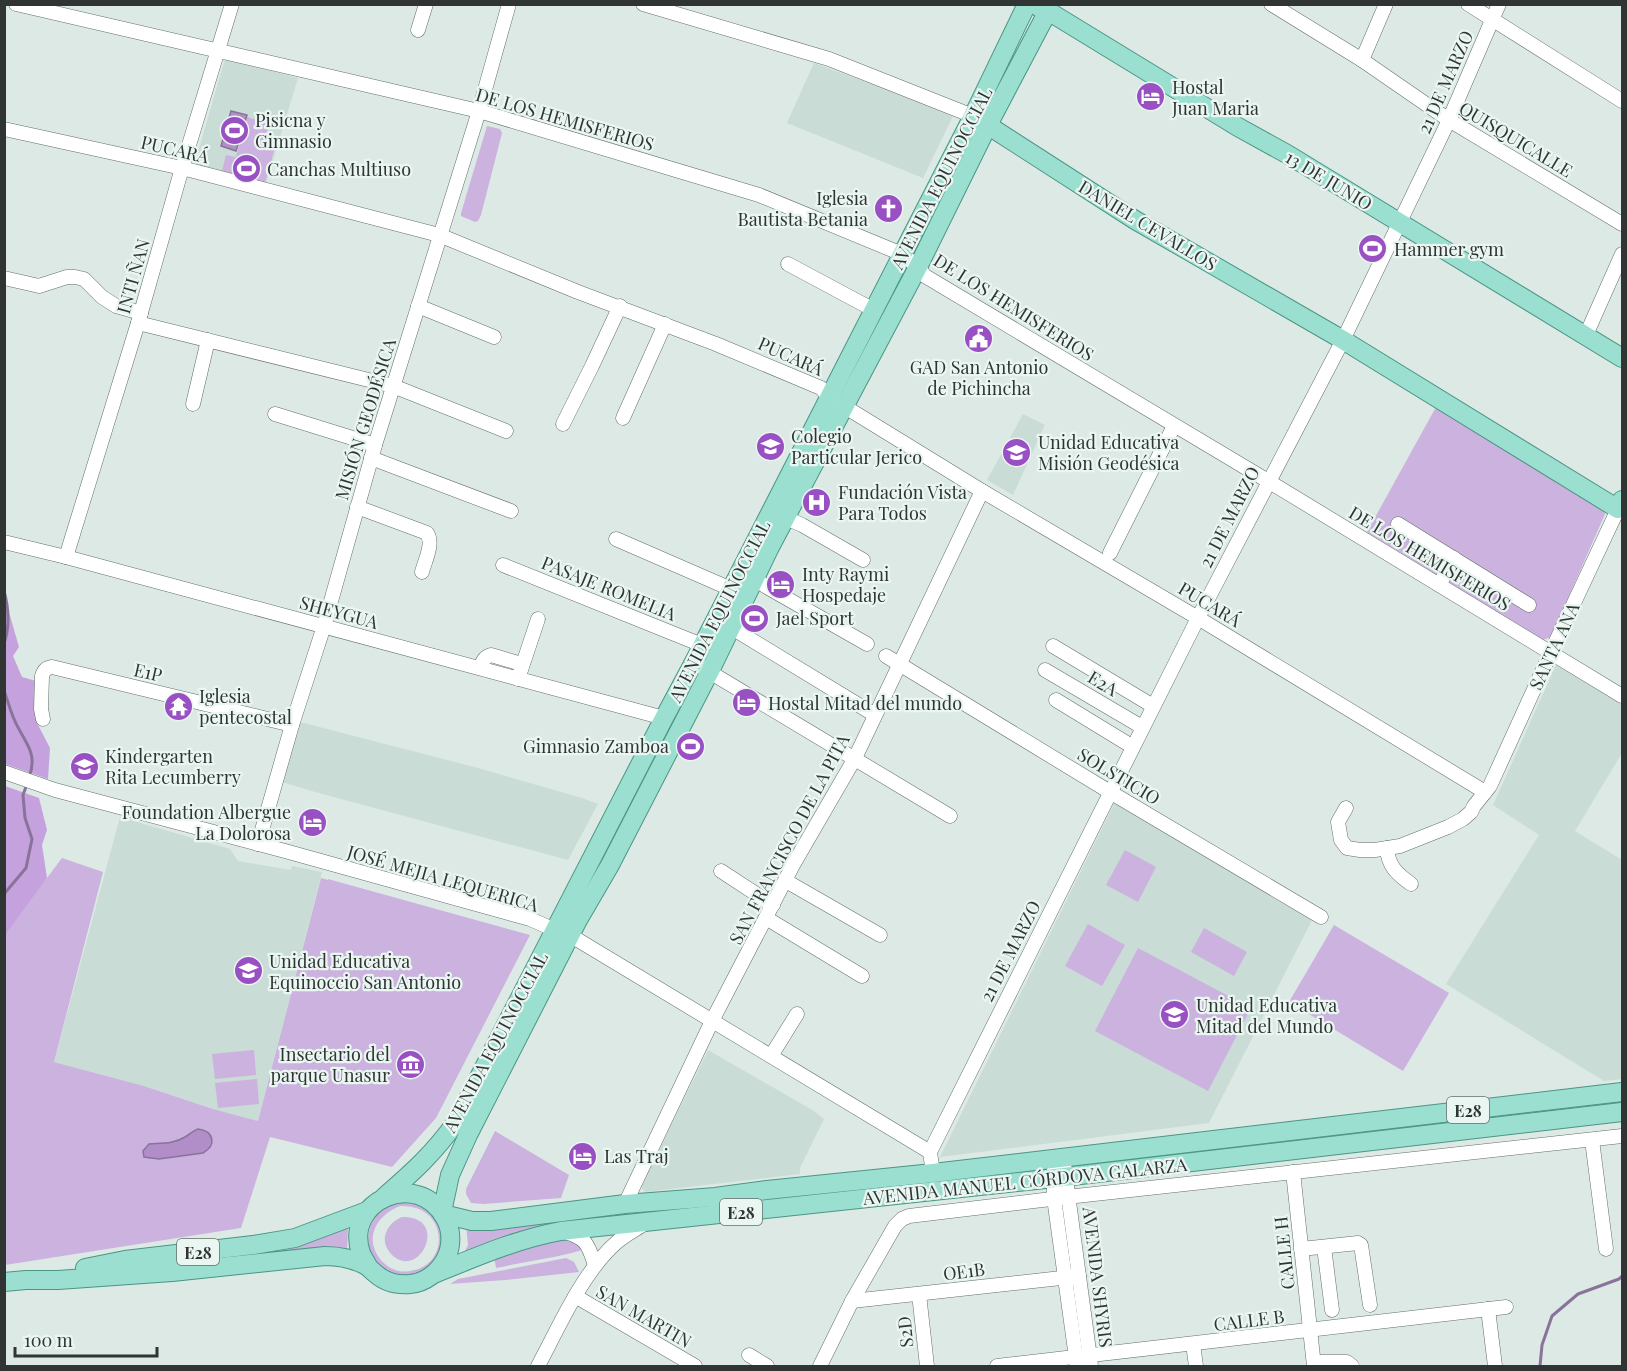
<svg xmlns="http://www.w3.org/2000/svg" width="1627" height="1371" font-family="'Playfair Display',serif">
<rect width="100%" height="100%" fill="#dde9e5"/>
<g fill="#c9dcd6">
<path d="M 225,59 L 298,78 L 265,187 L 193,169 Z"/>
<path d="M 814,63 L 910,98 L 953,116 L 923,178 L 787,123 Z"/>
<path d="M 1023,414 L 1045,425 L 1013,495 L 987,480 Z"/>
<path d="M 1556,665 L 1622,705 L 1622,753 L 1575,831 L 1622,860 L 1622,1079 L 1604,1081 L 1446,984 L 1539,835 L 1493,805 Z"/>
<path d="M 300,722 L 478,768 L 582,798 L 598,804 L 568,860 L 315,792 L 282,782 Z"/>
<path d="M 1115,802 L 1312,920 L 1209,1123 L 940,1157 Z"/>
<path d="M 120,817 L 230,849 L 238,861 L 291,870 L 292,866 L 322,872 L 258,1121 L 213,1109 L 144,1086 L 54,1062 Z"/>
<path d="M 708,1050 L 814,1111 L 824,1119 L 800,1168 L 800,1174 L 645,1192 L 641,1187 Z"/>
</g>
<g fill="#ccb2de" fill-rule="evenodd">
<path d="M 247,117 L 269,124 L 265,137 L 277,140 L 265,183 L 222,171 L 226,155 L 236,157 Z"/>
<path d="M 487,126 L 500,129 L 502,133 L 481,215 L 478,221 L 475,222 L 461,216 L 461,213 Z"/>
<path d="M 1436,407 L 1602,507 L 1605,514 L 1551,637 L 1543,640 L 1367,532 Z"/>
<path d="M 1125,850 L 1156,867 L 1138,902 L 1106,885 Z"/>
<path d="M 62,858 L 103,872 L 54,1062 L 144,1086 L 213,1109 L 258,1121 L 321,878 L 328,880 L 328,879 L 530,935 L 436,1118 L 392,1167 L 270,1137 L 241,1228 L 5,1265 L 4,935 Z"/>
<path d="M 1088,924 L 1125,945 L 1102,986 L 1065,966 Z"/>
<path d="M 1334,925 L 1449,993 L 1403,1071 L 1289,1002 Z"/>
<path d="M 1204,928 L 1247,952 L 1234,976 L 1191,952 Z"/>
<path d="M 1138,948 L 1251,1008 L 1208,1091 L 1095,1031 Z"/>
<path d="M 254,1050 L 256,1075 L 215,1079 L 212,1054 Z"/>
<path d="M 257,1079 L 259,1104 L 218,1108 L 215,1083 Z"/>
<path d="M 1622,1098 L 1622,1106 L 1320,1140 L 1319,1132 Z"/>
<path d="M 495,1131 L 569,1175 L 561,1198 L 483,1204 L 471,1203 L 466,1194 L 466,1189 Z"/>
<path d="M 1050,1165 L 1051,1171 L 756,1206 L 462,1257 L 468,1245 L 466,1225 Z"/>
<path d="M 412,1201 L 434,1213 L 444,1236 L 438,1260 L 420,1275 L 396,1276 L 385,1270 L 376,1262 L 370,1252 L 368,1239 L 370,1226 L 377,1214 L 386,1206 ZM 400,1206 C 449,1204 451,1266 410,1271 C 401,1273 392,1270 385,1264 C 362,1243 374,1216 400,1206 Z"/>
<path d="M 402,1217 C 451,1216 419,1283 391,1254 C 378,1240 387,1223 402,1217 Z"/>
<path d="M 348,1228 L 347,1253 L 191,1262 Z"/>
<path d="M 566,1237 L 577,1243 L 582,1250 C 555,1258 524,1262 496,1268 L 494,1256 Z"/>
<path d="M 566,1258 L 574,1262 L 579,1272 L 505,1280 L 450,1284 L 458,1279 Z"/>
</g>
<g fill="#c5a2dd">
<path d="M 4,595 L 19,647 L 13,656 L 22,677 L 36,681 L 36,721 L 50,748 L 48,779 L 5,764 Z"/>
<path d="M 5,786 L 39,798 L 47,830 L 42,845 L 47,878 L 5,935 Z"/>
</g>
<g fill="#b18ec8" stroke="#8a739b" stroke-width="1.5">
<path d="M 231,111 L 247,115 L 236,151 L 221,146 Z"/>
<path d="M 198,1129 C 214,1131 217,1145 203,1153 L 159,1159 L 144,1157 L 143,1151 L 149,1144 C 161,1143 174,1144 185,1137 C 190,1134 192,1131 198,1129 Z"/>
</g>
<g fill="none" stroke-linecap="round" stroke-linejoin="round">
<g stroke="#8a739b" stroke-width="3">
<path d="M 4,591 C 9,609 10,626 4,644"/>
<path d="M 4,691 C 8,701 10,710 14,719 C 23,741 39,752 29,777"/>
<path d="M 4,894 L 26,868 L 32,839 L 25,818 L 23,795 L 27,784"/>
<path d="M 1540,1366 L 1542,1345 L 1552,1316 L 1578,1294 L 1619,1279 L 1622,1276"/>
</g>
<defs>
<g id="minor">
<path d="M 16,4 L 479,111 L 759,195 L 902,254 L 918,267 L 925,276 L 1268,481 L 1622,696"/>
<path d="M 643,4 L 829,59 L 973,116"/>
<path d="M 1271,4 L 1362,60 L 1449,120 L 1622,224"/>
<path d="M 1468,4 L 1622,101"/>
<path d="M 418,30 L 426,4"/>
<path d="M 1362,60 L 1386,4"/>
<path d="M 4,129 L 182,168 L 439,235 L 578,292 L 716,344 L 821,388 L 829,397 L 982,491 L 1198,618 L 1485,792"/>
<path d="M 788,264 L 874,310"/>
<path d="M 4,278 L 39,286 L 67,277 L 75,277 L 84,279 L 102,297 L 116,306 L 141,313"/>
<path d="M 418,306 L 494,337"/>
<path d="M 138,323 L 393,386 L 506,431"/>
<path d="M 1586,335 L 1622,254"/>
<path d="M 193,404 L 208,340"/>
<path d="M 275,414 L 375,445"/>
<path d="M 623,418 L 665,324"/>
<path d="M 563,424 L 592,366 L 620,306"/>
<path d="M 371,458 L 511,511"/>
<path d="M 357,507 L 427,533 C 434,544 425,560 422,572"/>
<path d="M 786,518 L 802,525 L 863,560"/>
<path d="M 1398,524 L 1529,605"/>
<path d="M 616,539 L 731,589"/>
<path d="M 4,542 L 66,557 L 664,718"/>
<path d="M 1110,553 L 1174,426"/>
<path d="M 66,557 L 138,323 L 182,168 L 232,4"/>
<path d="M 503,565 L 702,645"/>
<path d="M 756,579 L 765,586 L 867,644"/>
<path d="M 1439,585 L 1454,558"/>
<path d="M 732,628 L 875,715"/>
<path d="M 1053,646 L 1153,706"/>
<path d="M 886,656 L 1110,792 L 1321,917"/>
<path d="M 480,668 C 482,662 484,657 491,655 L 518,663"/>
<path d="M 703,668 L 950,816"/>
<path d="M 1045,670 L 1142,727"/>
<path d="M 518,679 L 538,619"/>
<path d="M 1056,700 L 1133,747"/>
<path d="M 43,719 L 41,709 L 42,676 C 44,670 46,668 52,667 L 292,725"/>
<path d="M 4,772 L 55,790 L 285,851 L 530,919 L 578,940 L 930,1152"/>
<path d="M 1346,808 L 1338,822 L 1341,840 L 1347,848 L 1360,850 L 1375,850 L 1400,846 L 1448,827 L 1463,819 L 1471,812 L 1474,806 L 1490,786 L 1551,652 L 1618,509 L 1622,512"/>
<path d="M 258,844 L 292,725 L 324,626 L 375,445 L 479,111 L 509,4"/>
<path d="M 1387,848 C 1388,866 1397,874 1411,884"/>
<path d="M 721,871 L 773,905"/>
<path d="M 786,881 L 880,935"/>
<path d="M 766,918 L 862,976"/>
<path d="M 771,1056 L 797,1014"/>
<path d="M 1592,1140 L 1606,1249"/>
<path d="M 1063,1157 L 1091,1366"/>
<path d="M 1054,1170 L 1054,1198 L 1077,1365"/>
<path d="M 1293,1172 L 1314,1366"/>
<path d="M 933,1173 L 930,1152 L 1198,618 L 1343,340 L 1449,120 L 1499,4"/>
<path d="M 625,1204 L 712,1021 L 793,865 L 855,758 L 982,491"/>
<path d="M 565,1232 C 587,1238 588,1245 595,1265"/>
<path d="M 1324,1247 L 1332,1310"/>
<path d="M 1301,1249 L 1358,1243 L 1361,1245 L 1370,1305"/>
<path d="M 919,1294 L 927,1366"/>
<path d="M 575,1296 L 695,1366"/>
<path d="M 852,1301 L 1079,1276"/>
<path d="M 1488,1309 L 1495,1366"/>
<path d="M 1193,1344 L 1196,1366"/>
<path d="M 749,1355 L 767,1366"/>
<path d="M 1314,1362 L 1347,1362 L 1352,1366"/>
<path d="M 538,1366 C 559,1327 583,1271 617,1242 C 625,1235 635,1230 644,1224"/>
<path d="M 820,1366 L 852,1301 L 895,1226 L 902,1219 L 909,1216 L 1076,1196 L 1622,1136"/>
<path d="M 997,1366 L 1506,1307"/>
</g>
<g id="major">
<path d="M 1038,7 L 1048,11 L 1238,127 L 1287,154 L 1622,358"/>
<path d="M 978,119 L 1135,220 L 1343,340 L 1618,509 L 1622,500"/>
<path d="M 384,1197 C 412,1173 434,1153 456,1122 L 664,718 L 694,662 L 973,116 L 1027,4"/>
<path d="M 442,1212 L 450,1175 L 468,1135 L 578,920 L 610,865 L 710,671 L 770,547 L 918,267 L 988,125 L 1048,11"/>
<path d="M 443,1214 L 472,1221 L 491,1221 L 625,1204 L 715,1197 L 767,1190 L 933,1173 L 1622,1092"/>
<path d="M 85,1268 L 125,1260 L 253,1245 L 295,1238 L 367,1211"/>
<path d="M 434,1274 C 476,1257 517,1239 561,1231 L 1055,1178 L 1622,1112"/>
<path d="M 4,1282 L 26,1280 L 58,1280 L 172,1272 L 325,1256 C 339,1256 353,1259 365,1265 C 369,1267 372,1271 376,1274 C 385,1282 398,1285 410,1284 C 425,1283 439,1272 446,1258 C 452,1246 452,1230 445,1218 C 418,1168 343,1201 361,1253 C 363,1258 366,1262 368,1266"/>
</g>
</defs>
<use href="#minor" stroke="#656f6c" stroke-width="15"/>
<use href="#major" stroke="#4b9584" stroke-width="20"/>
<use href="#minor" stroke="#fff" stroke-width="14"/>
<use href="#major" stroke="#9bdfd0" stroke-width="18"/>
</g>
<defs>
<symbol id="hotel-disc" viewBox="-11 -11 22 22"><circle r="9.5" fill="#9950c3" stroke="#eaf6f2"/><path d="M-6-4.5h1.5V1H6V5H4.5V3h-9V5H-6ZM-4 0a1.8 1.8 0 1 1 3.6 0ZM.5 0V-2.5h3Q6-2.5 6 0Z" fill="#fff"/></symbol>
<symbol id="stadium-disc" viewBox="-11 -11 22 22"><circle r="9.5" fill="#9950c3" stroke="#eaf6f2"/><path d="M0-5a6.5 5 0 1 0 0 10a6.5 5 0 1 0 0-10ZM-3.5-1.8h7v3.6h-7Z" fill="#fff"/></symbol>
<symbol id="church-disc" viewBox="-11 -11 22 22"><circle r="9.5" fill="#9950c3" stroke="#eaf6f2"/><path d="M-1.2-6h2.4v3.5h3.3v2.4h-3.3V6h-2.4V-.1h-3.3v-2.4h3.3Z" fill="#fff"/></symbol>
<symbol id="civic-disc" viewBox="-11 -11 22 22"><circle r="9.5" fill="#9950c3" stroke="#eaf6f2"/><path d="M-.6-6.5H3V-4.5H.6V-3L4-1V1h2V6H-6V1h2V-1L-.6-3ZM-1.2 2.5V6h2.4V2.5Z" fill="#fff"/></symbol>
<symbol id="school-disc" viewBox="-11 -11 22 22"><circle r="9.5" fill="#9950c3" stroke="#eaf6f2"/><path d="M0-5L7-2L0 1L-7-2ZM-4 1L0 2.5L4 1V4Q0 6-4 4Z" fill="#fff"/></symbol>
<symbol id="hospital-disc" viewBox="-11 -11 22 22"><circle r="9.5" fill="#9950c3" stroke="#eaf6f2"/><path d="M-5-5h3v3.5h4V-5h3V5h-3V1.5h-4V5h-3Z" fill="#fff"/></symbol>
<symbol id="temple-disc" viewBox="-11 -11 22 22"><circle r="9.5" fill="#9950c3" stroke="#eaf6f2"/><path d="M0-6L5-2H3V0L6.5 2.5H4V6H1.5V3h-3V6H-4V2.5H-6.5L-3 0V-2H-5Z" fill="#fff"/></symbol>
<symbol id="university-disc" viewBox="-11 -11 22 22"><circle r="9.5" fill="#9950c3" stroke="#eaf6f2"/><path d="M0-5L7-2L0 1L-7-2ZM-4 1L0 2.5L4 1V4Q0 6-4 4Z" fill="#fff"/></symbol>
<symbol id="museum-disc" viewBox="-11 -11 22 22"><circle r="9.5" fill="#9950c3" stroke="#eaf6f2"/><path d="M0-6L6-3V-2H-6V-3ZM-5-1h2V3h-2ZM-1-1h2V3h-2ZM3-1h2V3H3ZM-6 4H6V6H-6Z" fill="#fff"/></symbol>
</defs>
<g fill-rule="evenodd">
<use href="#hotel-disc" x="1134" y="80" width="33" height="33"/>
<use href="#stadium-disc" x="218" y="114" width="33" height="33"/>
<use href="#stadium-disc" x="230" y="152" width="33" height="33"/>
<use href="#church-disc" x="872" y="192" width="33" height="33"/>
<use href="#stadium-disc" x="1356" y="232" width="33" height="33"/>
<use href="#civic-disc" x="962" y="322" width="33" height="33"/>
<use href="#school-disc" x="754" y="430" width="33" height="33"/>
<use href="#school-disc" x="1000" y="436" width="33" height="33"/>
<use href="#hospital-disc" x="800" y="486" width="33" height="33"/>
<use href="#hotel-disc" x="764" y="568" width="33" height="33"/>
<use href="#stadium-disc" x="738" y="602" width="33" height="33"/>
<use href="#hotel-disc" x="730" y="686" width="33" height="33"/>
<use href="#temple-disc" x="162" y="690" width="33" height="33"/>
<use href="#stadium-disc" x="674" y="730" width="33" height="33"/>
<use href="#school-disc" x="68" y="750" width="33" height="33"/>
<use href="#hotel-disc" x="296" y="806" width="33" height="33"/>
<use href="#university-disc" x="232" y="954" width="33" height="33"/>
<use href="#university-disc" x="1158" y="998" width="33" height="33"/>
<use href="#museum-disc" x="394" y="1048" width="33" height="33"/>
<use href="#hotel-disc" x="566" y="1140" width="33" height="33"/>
</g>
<g text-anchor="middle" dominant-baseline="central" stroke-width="4.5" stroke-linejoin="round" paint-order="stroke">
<g fill="#eaf6f2" stroke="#686e6c" stroke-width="1.5">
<rect x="1447" y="1097" width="42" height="26" rx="4.5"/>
<rect x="720" y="1199" width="42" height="26" rx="4.5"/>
<rect x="177" y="1239" width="42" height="26" rx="4.5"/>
</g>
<g font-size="16" font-weight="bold" fill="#303433">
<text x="1468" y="1110">E28</text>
<text x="741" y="1212">E28</text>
<text x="198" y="1252">E28</text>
</g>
<g font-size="18" fill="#303433" stroke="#eaf6f2">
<text transform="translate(1445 82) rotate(-66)">21 DE MARZO</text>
<text transform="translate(565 119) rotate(16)">DE LOS HEMISFERIOS</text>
<text transform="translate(1516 139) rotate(31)">QUISQUICALLE</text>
<text transform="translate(175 149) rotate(13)">PUCARÁ</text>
<text transform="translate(941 178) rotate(-63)">AVENIDA EQUINOCCIAL</text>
<text transform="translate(1329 180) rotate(31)">13 DE JUNIO</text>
<text transform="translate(1148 225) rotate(31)">DANIEL CEVALLOS</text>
<text transform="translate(133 276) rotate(-74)">INTI ÑAN</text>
<text transform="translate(1014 307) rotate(32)">DE LOS HEMISFERIOS</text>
<text transform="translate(791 356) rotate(24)">PUCARÁ</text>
<text transform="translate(365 419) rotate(-73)">MISIÓN GEODÉSICA</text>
<text transform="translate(1229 517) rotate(-63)">21 DE MARZO</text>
<text transform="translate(1430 558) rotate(31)">DE LOS HEMISFERIOS</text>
<text transform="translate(609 588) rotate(22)">PASAJE ROMELIA</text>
<text transform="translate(1210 604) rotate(31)">PUCARÁ</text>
<text transform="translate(719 611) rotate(-63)">AVENIDA EQUINOCCIAL</text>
<text transform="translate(339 612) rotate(15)">SHEYGUA</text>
<text transform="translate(1554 646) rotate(-65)">SANTA ANA</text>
<text transform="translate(148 672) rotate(13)">E1P</text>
<text transform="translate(1103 683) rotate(31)">E2A</text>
<text transform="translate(1119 776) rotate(31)">SOLSTICIO</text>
<text transform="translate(789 839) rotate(-62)">SAN FRANCISCO DE LA PITA</text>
<text transform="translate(443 878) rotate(16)">JOSÉ MEJIA LEQUERICA</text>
<text transform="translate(1010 951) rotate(-63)">21 DE MARZO</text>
<text transform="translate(495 1042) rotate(-62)">AVENIDA EQUINOCCIAL</text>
<text transform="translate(1025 1181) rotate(-6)">AVENIDA MANUEL CÓRDOVA GALARZA</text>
<text transform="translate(1284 1253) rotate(-96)">CALLE H</text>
<text transform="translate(964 1271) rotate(-7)">OE1B</text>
<text transform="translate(1098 1277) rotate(83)">AVENIDA SHYRIS</text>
<text transform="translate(644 1316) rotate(30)">SAN MARTIN</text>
<text transform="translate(1249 1320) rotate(-7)">CALLE B</text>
<text transform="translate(905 1332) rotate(-96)">S2D</text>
</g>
<g font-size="18" fill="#303433" stroke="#eaf6f2" text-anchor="start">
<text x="1172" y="87">Hostal<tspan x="1172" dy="21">Juan Maria</tspan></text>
<text x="255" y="120">Pisicna y<tspan x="255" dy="21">Gimnasio</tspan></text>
<text x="267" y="169">Canchas Multiuso</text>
<text x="868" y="198" text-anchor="end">Iglesia<tspan x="868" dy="21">Bautista Betania</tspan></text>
<text x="1394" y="249">Hammer gym</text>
<text x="979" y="367" text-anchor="middle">GAD San Antonio<tspan x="979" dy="21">de Pichincha</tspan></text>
<text x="791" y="436">Colegio<tspan x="791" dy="21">Particular Jerico</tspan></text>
<text x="1038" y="442">Unidad Educativa<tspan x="1038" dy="21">Misión Geodésica</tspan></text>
<text x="838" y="492">Fundación Vista<tspan x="838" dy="21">Para Todos</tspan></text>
<text x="802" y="574">Inty Raymi<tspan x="802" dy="21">Hospedaje</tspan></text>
<text x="776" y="618">Jael Sport</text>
<text x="199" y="696">Iglesia<tspan x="199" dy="21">pentecostal</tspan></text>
<text x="768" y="703">Hostal Mitad del mundo</text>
<text x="669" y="746" text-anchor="end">Gimnasio Zamboa</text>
<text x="105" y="756">Kindergarten<tspan x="105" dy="21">Rita Lecumberry</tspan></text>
<text x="291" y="812" text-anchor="end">Foundation Albergue<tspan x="291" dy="21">La Dolorosa</tspan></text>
<text x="269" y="961">Unidad Educativa<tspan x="269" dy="21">Equinoccio San Antonio</tspan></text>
<text x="1196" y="1005">Unidad Educativa<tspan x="1196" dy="21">Mitad del Mundo</tspan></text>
<text x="390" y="1054" text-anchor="end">Insectario del<tspan x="390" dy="21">parque Unasur</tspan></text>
<text x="604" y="1156">Las Traj</text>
</g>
</g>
<rect width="1627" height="1371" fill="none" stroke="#303433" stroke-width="12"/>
<path d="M15 1347v9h142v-9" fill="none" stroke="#303433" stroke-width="3"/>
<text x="24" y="1347" font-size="18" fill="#303433" stroke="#eaf6f2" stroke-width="4.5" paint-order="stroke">100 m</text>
</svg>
